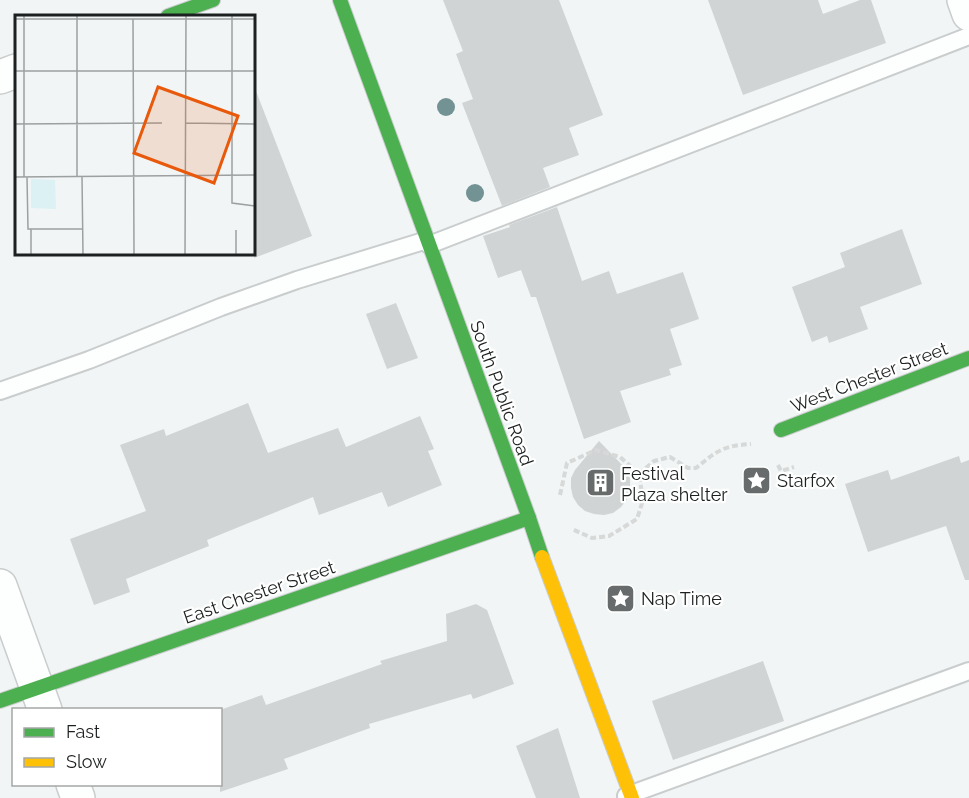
<svg xmlns="http://www.w3.org/2000/svg" width="969" height="798" font-family="Raleway,sans-serif">
<rect width="100%" height="100%" fill="#f1f5f5"/>
<g fill="#d1d4d4">
<path d="M 443,0 L 559,0 L 603,115 L 569,128 L 579,155 L 543,168 L 550,187 L 502,206 L 462,103 L 473,99 L 456,54 L 463,51 Z"/>
<path d="M 708,0 L 818,0 L 823,14 L 860,0 L 871,0 L 886,43 L 743,95 Z"/>
<path d="M 254,91 L 256,91 L 312,236 L 254,258 Z"/>
<path d="M 557,207 L 582,281 L 609,271 L 617,294 L 683,272 L 699,319 L 670,329 L 682,365 L 669,369 L 671,375 L 620,391 L 631,422 L 584,439 L 536,297 L 531,297 L 521,270 L 498,278 L 483,236 L 510,227 L 509,225 Z"/>
<path d="M 902,229 L 922,284 L 860,307 L 868,329 L 829,343 L 827,336 L 812,342 L 792,287 L 845,267 L 840,253 Z"/>
<path d="M 396,303 L 418,358 L 387,369 L 366,314 Z"/>
<path d="M 248,403 L 268,453 L 338,428 L 346,447 L 420,416 L 434,449 L 428,451 L 442,485 L 388,507 L 382,492 L 319,515 L 313,497 L 207,540 L 209,546 L 126,579 L 130,592 L 94,605 L 70,539 L 146,511 L 120,445 L 164,429 L 166,436 Z"/>
<path d="M 599,441 L 626,469 L 630,478 L 630,488 L 628,498 L 621,507 L 613,513 L 604,515 L 594,514 L 585,511 L 578,505 L 573,497 L 571,488 L 571,478 L 575,470 Z"/>
<path d="M 959,456 L 961,463 L 969,460 L 969,580 L 965,580 L 946,526 L 868,552 L 845,484 L 888,470 L 891,480 Z"/>
<path d="M 476,604 L 487,610 L 514,684 L 473,699 L 471,694 L 369,724 L 370,728 L 284,759 L 288,769 L 220,792 L 220,710 L 262,695 L 266,705 L 382,664 L 380,661 L 447,641 L 446,614 Z"/>
<path d="M 763,661 L 784,721 L 673,760 L 652,701 Z"/>
<path d="M 558,728 L 580,798 L 536,798 L 516,746 Z"/>
</g>
<g fill="none" stroke-linecap="round" stroke-linejoin="round">
<defs>
<g id="lane">
<path d="M 429,245 L 969,36"/>
<path d="M 0,391 L 89,360 L 221,307 L 297,280 L 427,240"/>
<path d="M 626,796 L 969,671"/>
</g>
<g id="street">
<path d="M 964,0 L 969,14"/>
<path d="M 0,77 L 16,71"/>
<path d="M 0,586 L 45,710"/>
<path d="M 73,784 L 78,798"/>
</g>
<g id="fast">
<path d="M 340,0 L 529,518 L 542,557"/>
<path d="M 168,16 L 213,0"/>
<path d="M 781,430 L 969,358"/>
<path d="M 0,701 L 529,518"/>
</g>
<path id="slow" d="M 542,557 L 632,798"/>
</defs>
<use href="#lane" stroke="#cacdcd" stroke-width="20"/>
<use href="#street" stroke="#cacdcd" stroke-width="36"/>
<use href="#fast" stroke="#cacdcd" stroke-width="16"/>
<use href="#slow" stroke="#cacdcd" stroke-width="16"/>
<g stroke="#d7d8d8" stroke-width="4" stroke-dasharray="6 3" stroke-linecap="butt">
<path d="M 778,465 L 781,471 L 794,467"/>
<path d="M 639,474 L 654,461 L 670,457 L 688,468 L 696,468 C 718,450 723,446 751,444"/>
<path d="M 560,495 L 567,463 L 596,450 L 620,457 L 639,474 L 643,500 L 637,519 L 609,536 L 592,538 L 572,529"/>
</g>
<use href="#lane" stroke="#fdfefe" stroke-width="16"/>
<use href="#street" stroke="#fdfefe" stroke-width="33"/>
<use href="#fast" stroke="#4caf50" stroke-width="14"/>
<use href="#slow" stroke="#ffc107" stroke-width="14"/>
</g>
<g fill="#729294">
<circle cx="446" cy="107" r="9"/>
<circle cx="475" cy="193" r="9"/>
</g>
<defs>
<symbol id="sight-square" viewBox="-11 -11 22 22"><rect x="-9" y="-9" width="18" height="18" rx="4" fill="#676b6b" stroke="#fff"/><path d="M0-6L1.8-2.2L6-1.7L2.9 1.2L3.7 5.4L0 3.3L-3.7 5.4L-2.9 1.2L-6-1.7L-1.8-2.2Z" fill="#fff"/></symbol>
<symbol id="building-square" viewBox="-11 -11 22 22"><rect x="-9" y="-9" width="18" height="18" rx="4" fill="#676b6b" stroke="#fff"/><path d="M-4-6H4V6H1V3H-1V6H-4ZM-2.5-4.3h1.7v1.8h-1.7ZM.8-4.3h1.7v1.8H.8ZM-2.5-1h1.7V.8h-1.7ZM.8-1h1.7V.8H.8Z" fill="#fff"/></symbol>
</defs>
<g fill-rule="evenodd">
<use href="#sight-square" x="740" y="464" width="33" height="33"/>
<use href="#building-square" x="584" y="466" width="33" height="33"/>
<use href="#sight-square" x="604" y="582" width="33" height="33"/>
</g>
<g text-anchor="middle" dominant-baseline="central" stroke-width="4.5" stroke-linejoin="round" paint-order="stroke">
<g font-size="18" fill="#1d2020" stroke="#fff">
<text transform="translate(869 377) rotate(-21)">West Chester Street</text>
<text transform="translate(502 393) rotate(70)">South Public Road</text>
<text transform="translate(259 592) rotate(-19)">East Chester Street</text>
</g>
<g font-size="18" fill="#1d2020" stroke="#fff" text-anchor="start">
<text x="621" y="473">Festival<tspan x="621" dy="21">Plaza shelter</tspan></text>
<text x="777" y="480">Starfox</text>
<text x="641" y="598">Nap Time</text>
</g>
</g>
<g transform="translate(15 15)">
<rect width="240" height="240" fill="#f1f5f5"/>
<path d="M 16,164 L 40,165 L 41,194 L 16,193 Z" fill="#dbf1f3"/>
<path fill="none" stroke="#9ca0a0" stroke-width="1.5" d="M 62,0 L 62,161M 217,0 L 217,188 L 240,191M 0,4 L 240,4M 118,4 L 119,240M 0,56 L 240,56M 171,108 L 240,109M 0,109 L 147,108M 67,161 L 68,240M 0,162 L 240,160M 9,162 L 9,0M 12,162 L 13,214 L 67,214M 16,214 L 16,240M 221,215 L 221,240M 170,240 L 171,0"/>
<path fill="#e8590c" fill-opacity="0.15" stroke="#e8590c" stroke-width="3" d="M 143,72 L 223,101 L 199,168 L 119,138 Z"/>
<rect width="240" height="240" fill="none" stroke="#1d2020" stroke-width="3"/>
</g>
<rect x="12" y="708" width="210" height="78" fill="#ffffff" stroke="#a5a6a6" stroke-width="1.5"/>
<rect x="24" y="728" width="30" height="9" fill="#4caf50" stroke="#a5a6a6" stroke-width="1.5"/>
<text x="66" y="738" font-size="18" fill="#1d2020">Fast</text>
<rect x="24" y="758" width="30" height="9" fill="#ffc107" stroke="#a5a6a6" stroke-width="1.5"/>
<text x="66" y="768" font-size="18" fill="#1d2020">Slow</text>
</svg>
